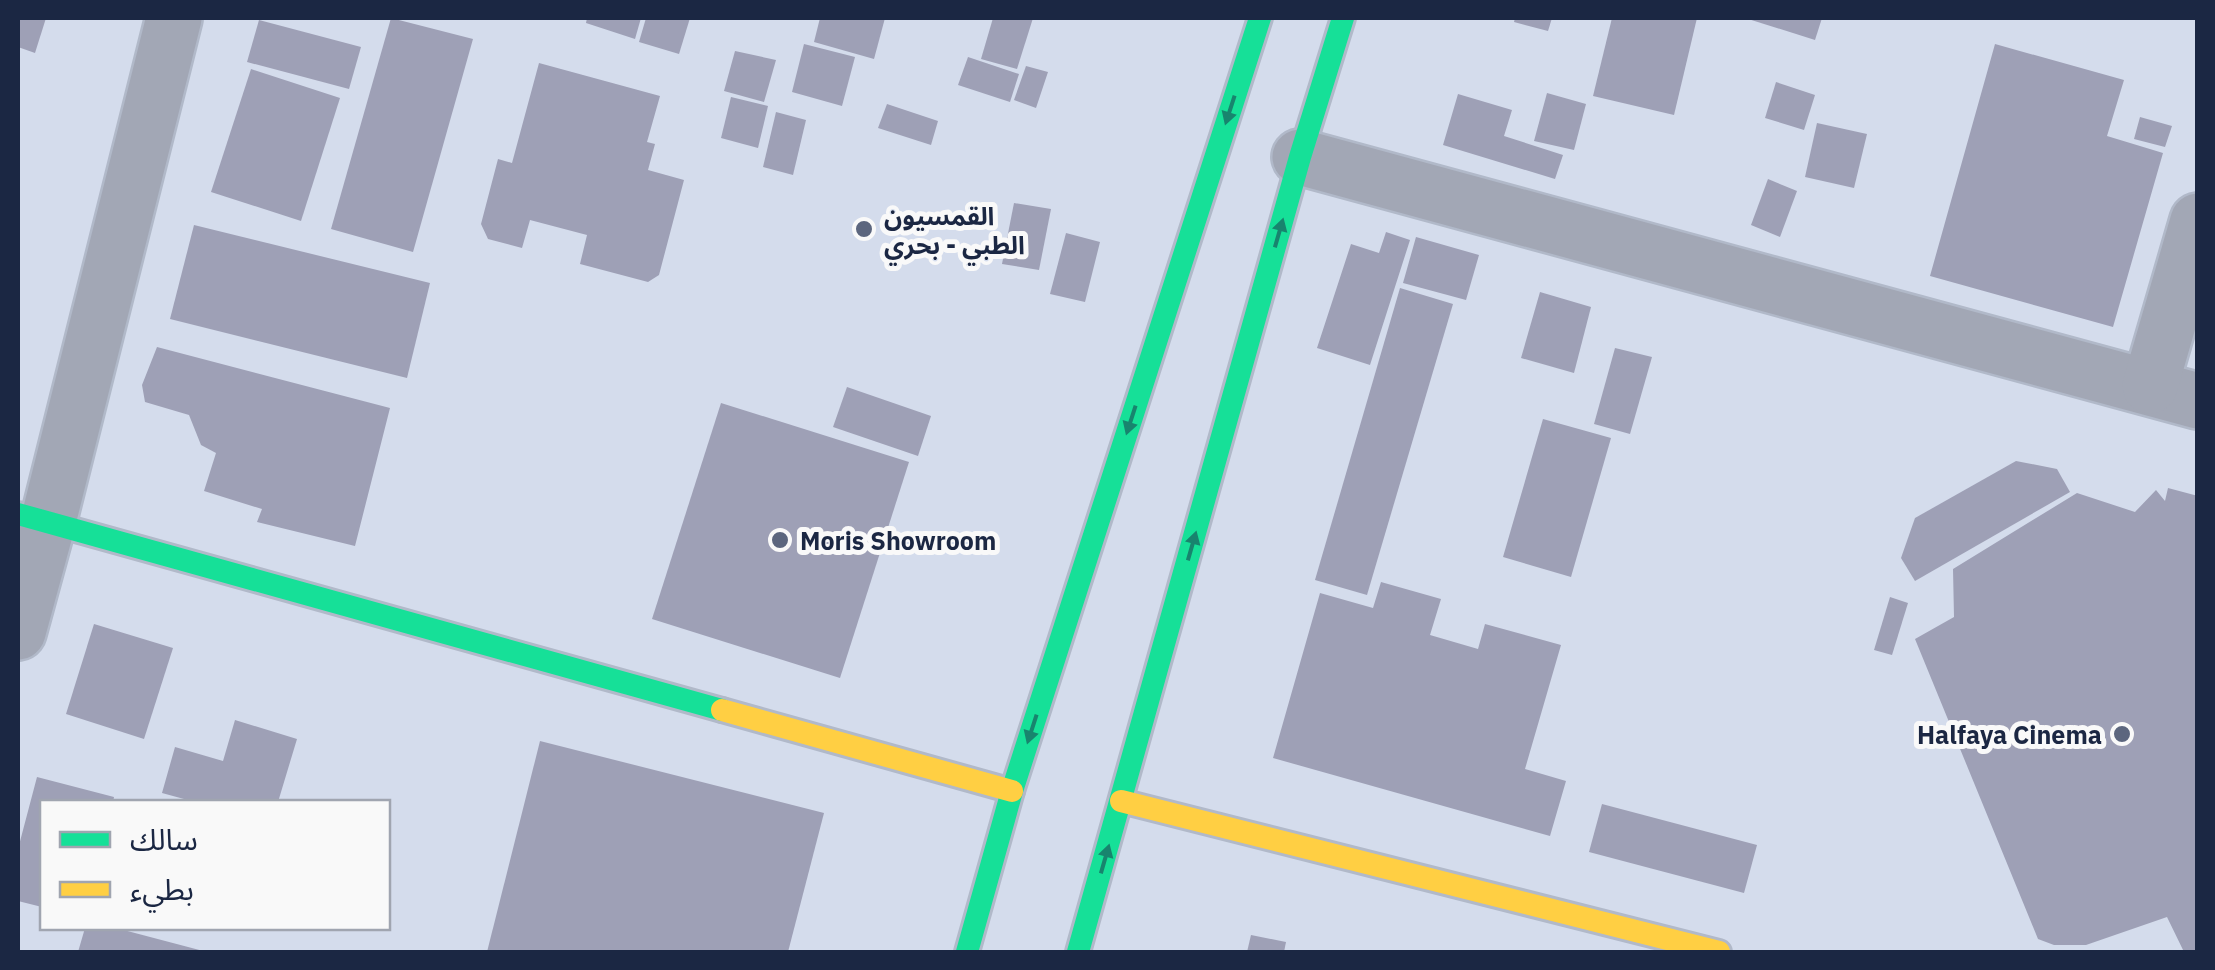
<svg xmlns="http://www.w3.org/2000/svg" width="2215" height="970" font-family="'IBM Plex Sans','Noto Sans Arabic',sans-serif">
<rect width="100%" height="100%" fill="#d4dcec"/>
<g fill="#9ea0b6">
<path d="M 18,18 L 46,18 L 35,53 L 18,47 Z"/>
<path d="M 391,18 L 473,39 L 413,252 L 331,229 Z"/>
<path d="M 587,18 L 641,18 L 635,39 L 586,23 Z"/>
<path d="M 646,18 L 690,18 L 679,54 L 639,42 Z"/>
<path d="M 820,18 L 885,18 L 874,59 L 814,42 Z"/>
<path d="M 993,18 L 1033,18 L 1017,69 L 981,59 Z"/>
<path d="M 1515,18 L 1552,18 L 1548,31 L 1514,22 Z"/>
<path d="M 1612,18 L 1697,18 L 1674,115 L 1593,96 Z"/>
<path d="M 1745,18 L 1822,18 L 1815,40 Z"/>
<path d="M 259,20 L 361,47 L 349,89 L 247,62 Z"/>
<path d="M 804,44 L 855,57 L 842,106 L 792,92 Z"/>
<path d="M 1995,44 L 2124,80 L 2107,136 L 2163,153 L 2113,327 L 1930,276 Z"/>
<path d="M 735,51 L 776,60 L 764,102 L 724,91 Z"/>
<path d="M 968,57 L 1019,74 L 1010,102 L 958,85 Z"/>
<path d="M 539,63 L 660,96 L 647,142 L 655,144 L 648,170 L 684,180 L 659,275 L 648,282 L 580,264 L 587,235 L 530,220 L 522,248 L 488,239 L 481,224 L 498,159 L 512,163 Z"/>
<path d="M 1026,66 L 1048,72 L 1036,108 L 1014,100 Z"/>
<path d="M 251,69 L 340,98 L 301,221 L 211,192 Z"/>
<path d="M 1776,82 L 1815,95 L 1804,130 L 1765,118 Z"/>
<path d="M 1547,93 L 1586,104 L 1574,150 L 1534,141 Z"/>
<path d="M 1458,94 L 1512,110 L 1504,136 L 1563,155 L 1555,179 L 1443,145 Z"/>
<path d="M 731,97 L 768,106 L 758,148 L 721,138 Z"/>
<path d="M 887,104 L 938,121 L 931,145 L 878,128 Z"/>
<path d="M 776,112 L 806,120 L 793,175 L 763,167 Z"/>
<path d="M 2140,117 L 2172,126 L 2165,147 L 2134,139 Z"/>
<path d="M 1817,123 L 1867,134 L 1854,188 L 1805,177 Z"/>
<path d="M 1768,179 L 1797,191 L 1780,237 L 1751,225 Z"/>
<path d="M 1014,203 L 1051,209 L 1039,270 L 1002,264 Z"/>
<path d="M 194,225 L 430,283 L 407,378 L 170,319 Z"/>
<path d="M 1386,232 L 1410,240 L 1370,365 L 1317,348 L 1351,244 L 1379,253 Z"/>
<path d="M 1066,233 L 1100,242 L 1085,302 L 1050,294 Z"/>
<path d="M 1416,237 L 1479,255 L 1466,300 L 1403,283 Z"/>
<path d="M 1400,288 L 1453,304 L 1367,595 L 1315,580 Z"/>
<path d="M 1540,292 L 1591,307 L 1574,373 L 1521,358 Z"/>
<path d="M 157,347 L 390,408 L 355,546 L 257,522 L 262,509 L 204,491 L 216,453 L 201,445 L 189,415 L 145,402 L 142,385 Z"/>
<path d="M 1615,348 L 1652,357 L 1630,434 L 1594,424 Z"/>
<path d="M 847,387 L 931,416 L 918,456 L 833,427 Z"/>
<path d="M 721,403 L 909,462 L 840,678 L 652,619 Z"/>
<path d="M 1543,419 L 1611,438 L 1571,577 L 1503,557 Z"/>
<path d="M 2016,461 L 2057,469 L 2070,492 L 1915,581 L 1901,558 L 1915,518 Z"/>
<path d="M 2168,488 L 2198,496 L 2198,952 L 2184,952 L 2167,917 L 2086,945 L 2054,945 L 2038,939 L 1915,639 L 1954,617 L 1953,569 L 2077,493 L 2135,512 L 2156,490 L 2165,501 Z"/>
<path d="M 1381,582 L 1441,599 L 1430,635 L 1478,649 L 1485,624 L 1561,645 L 1525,769 L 1566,781 L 1550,836 L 1273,758 L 1320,593 L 1373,608 Z"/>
<path d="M 1890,597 L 1908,603 L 1892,655 L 1874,650 Z"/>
<path d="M 94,624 L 173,648 L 144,739 L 66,714 Z"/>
<path d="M 235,720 L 297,739 L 278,802 L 195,802 L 162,793 L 175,747 L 223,761 Z"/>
<path d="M 540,741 L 824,813 L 788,952 L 487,952 Z"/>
<path d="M 37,777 L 114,797 L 113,802 L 42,802 L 42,907 L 18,901 L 18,849 Z"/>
<path d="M 1602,804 L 1757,845 L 1744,893 L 1589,852 Z"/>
<path d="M 85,928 L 116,928 L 207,952 L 78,952 Z"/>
<path d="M 1251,935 L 1286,942 L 1284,952 L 1247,952 Z"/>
</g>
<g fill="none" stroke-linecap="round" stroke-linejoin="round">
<defs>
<g id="street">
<path d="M 1300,157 L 2198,401"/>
<path d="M 2150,386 L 2198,221"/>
<path d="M 18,632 L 48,522 L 174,18"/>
</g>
<g id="fast">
<path d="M 18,514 L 722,710"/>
<path d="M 967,952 L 1012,791 L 1260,18"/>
<path d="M 1078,952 L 1300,157 L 1343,18"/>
</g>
<g id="slow">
<path d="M 722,710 L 1012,791"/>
<path d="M 1121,801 L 1719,952"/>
</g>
</defs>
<use href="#street" stroke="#b1b9c9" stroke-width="60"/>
<use href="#fast" stroke="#b1b9c9" stroke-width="28"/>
<use href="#slow" stroke="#b1b9c9" stroke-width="28"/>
<use href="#street" stroke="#a2a7b5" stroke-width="55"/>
<use href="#fast" stroke="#16e098" stroke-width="22"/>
<use href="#slow" stroke="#ffcf43" stroke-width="22"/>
</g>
<defs><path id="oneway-solid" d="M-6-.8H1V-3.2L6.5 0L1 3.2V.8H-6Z" transform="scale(2.5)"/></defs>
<g fill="#18846e">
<use href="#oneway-solid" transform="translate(1230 110) rotate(108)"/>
<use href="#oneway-solid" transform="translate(1279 233) rotate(-74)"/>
<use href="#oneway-solid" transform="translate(1131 420) rotate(108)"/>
<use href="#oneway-solid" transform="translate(1192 546) rotate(-74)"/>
<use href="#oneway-solid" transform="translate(1032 729) rotate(108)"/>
<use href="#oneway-solid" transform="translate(1105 859) rotate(-74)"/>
</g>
<g fill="#5c667e" stroke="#f9f9f9" stroke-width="4">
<circle cx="864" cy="229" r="10"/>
<circle cx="780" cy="540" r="10"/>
<circle cx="2122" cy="734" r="10"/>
</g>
<g text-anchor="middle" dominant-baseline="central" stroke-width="10" stroke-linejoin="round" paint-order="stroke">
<g font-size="25" font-weight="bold" fill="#1b2743" stroke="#f9f9f9" text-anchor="start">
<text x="884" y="215">القمسيون<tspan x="884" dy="29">الطبي - بحري</tspan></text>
<text x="800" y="540">Moris Showroom</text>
<text x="2102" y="734" text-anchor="end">Halfaya Cinema</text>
</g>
</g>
<rect width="2215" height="970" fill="none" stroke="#1b2743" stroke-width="40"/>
<rect x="40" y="800" width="350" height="130" fill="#f9f9f9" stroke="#a0a5b0" stroke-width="2.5"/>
<rect x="60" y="832" width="50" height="15" fill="#16e098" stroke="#a0a5b0" stroke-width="2.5"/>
<text x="130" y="850" font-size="30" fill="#1b2743">سالك</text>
<rect x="60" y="882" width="50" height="15" fill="#ffcf43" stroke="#a0a5b0" stroke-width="2.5"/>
<text x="130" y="900" font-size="30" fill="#1b2743">بطيء</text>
</svg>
